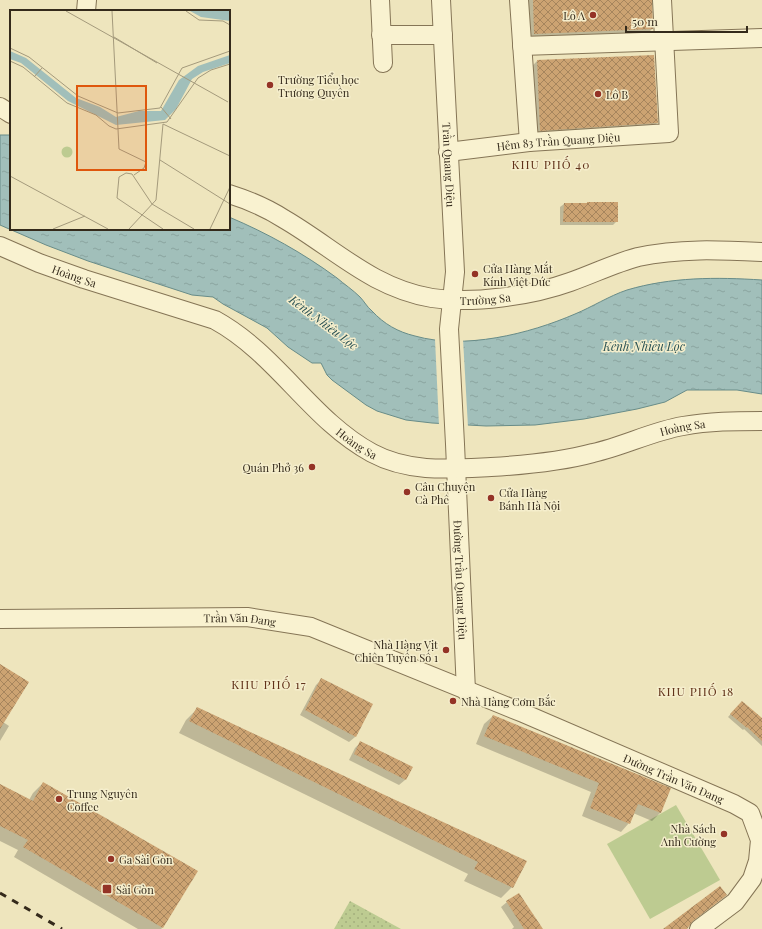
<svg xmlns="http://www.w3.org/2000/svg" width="762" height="929" font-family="'Playfair Display',serif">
<defs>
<pattern id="grass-dots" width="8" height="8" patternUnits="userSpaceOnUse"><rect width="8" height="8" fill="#bdcb91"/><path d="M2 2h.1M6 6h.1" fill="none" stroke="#a3ae7c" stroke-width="1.8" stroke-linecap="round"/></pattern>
<pattern id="water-ripples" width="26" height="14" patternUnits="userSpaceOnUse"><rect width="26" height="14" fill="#a1bfba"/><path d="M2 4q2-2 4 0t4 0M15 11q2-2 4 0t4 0" fill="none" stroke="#8ba49f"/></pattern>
<pattern id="building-cross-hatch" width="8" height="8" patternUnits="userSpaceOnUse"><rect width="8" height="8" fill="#cca372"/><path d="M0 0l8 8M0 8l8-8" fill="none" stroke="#a6855d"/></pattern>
</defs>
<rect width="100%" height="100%" fill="#eee5bd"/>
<path fill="url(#grass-dots)" d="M 350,901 L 401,929 L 334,929 Z"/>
<path fill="#bdcb91" d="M 676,805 L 720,880 L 650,919 L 607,844 Z"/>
<path fill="url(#water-ripples)" stroke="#688c88" d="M 0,135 L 11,135 L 11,229 L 229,229 L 229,217 C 267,233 303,253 337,278 C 344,284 353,290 360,297 C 364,301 367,307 372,311 C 384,324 398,332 415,336 C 464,350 529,334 575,314 C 592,307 609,296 627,290 C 671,277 716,277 762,280 L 762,394 L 737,390 L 687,390 L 665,402 L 637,409 L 584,419 L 535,425 L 486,426 L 432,423 L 406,420 L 377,411 L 366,405 L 332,380 L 327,375 L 321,363 L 312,363 L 288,347 L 267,328 L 223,304 L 213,297 L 192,295 L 88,261 L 46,245 L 0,225 Z"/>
<path fill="#eee5bd" d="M 435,339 L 463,339 L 468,427 L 439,426 Z"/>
<g fill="#0003">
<path d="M 516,0 L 651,0 L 652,29 L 636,45 L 519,50 Z"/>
<path d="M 653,56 L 657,123 L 641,139 L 524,147 L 521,78 L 537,61 Z"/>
<path d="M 564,204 L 617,221 L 613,225 L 560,225 L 560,207 Z"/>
<path d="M 0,665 L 3,722 L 9,726 L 0,741 Z"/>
<path d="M 322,679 L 372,704 L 355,737 L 349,742 L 300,715 L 316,685 Z"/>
<path d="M 739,705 L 762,721 L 762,746 L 744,729 L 743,730 L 728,717 Z"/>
<path d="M 198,708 L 526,862 L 512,887 L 501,898 L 464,881 L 468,874 L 179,733 L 186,720 Z"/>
<path d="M 493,716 L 661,812 L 652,821 L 633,813 L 629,823 L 621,832 L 582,816 L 591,792 L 476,744 L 484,724 Z"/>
<path d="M 361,742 L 412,767 L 405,780 L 399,785 L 349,760 L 355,748 Z"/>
<path d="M 43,783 L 163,927 L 161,929 L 138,929 L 14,857 L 18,850 L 0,841 L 0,785 L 29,800 L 33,793 Z"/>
<path d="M 507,902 L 541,929 L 512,929 L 514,927 L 501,907 Z"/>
</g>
<g fill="url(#building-cross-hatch)">
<path d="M 533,0 L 652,0 L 653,29 L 534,34 Z"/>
<path d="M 654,55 L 658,123 L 540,131 L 537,60 Z"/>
<path d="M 587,202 L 618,202 L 618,222 L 563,222 L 564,203 L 587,203 Z"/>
<path d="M 0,664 L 29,682 L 0,729 Z"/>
<path d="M 321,678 L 373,704 L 356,737 L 305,710 Z"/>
<path d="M 742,701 L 762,718 L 762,741 L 747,727 L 747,728 L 730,714 Z"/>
<path d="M 197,707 L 389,797 L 527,861 L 513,888 L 474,869 L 478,862 L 189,721 Z"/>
<path d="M 493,715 L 671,788 L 661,813 L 638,804 L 630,824 L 590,808 L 599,783 L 484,736 Z"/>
<path d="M 360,741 L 413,767 L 406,780 L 354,754 Z"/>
<path d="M 43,782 L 198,871 L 163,928 L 23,847 L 28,840 L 0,826 L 0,784 L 33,801 Z"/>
<path d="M 720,886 L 727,895 L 693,921 L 687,929 L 663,929 Z"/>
<path d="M 519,893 L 543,929 L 524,929 L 506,901 Z"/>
</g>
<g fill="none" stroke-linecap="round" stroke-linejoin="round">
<defs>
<g id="minor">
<path d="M 380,0 L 383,63"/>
<path id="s1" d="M 441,0 L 455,272 L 449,329 L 455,444 L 466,691"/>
<path d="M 519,0 L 529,142"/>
<path d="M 86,11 L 87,0"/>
<path d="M 381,35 L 443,35"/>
<path d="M 522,46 L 762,38"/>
<path d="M 0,107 L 11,114"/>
<path id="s2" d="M 448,152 L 529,142 L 669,133 L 662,0"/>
<path id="s3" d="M 229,194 C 248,200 267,208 284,219 C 334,248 372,288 432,298 C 473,304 531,296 570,282 C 593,274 615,263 638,257 C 679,248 720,250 762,252"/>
<path id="s4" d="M 0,246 L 39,263 L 84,279 L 215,320 C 277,354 311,420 372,453 C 409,473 451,469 491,467 C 525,465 560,462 593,453 C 624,446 653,431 683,426 C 710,421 735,421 762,421"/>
<path id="s5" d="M 0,619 L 247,617 L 311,627 L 523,713 L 734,804 L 750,813 L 760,840 L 758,861 L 752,879 L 735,902 L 699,929"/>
</g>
</defs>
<use href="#minor" stroke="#857556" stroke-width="20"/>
<use href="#minor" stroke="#f9f2d0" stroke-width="18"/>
<path stroke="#342a1b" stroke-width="3" stroke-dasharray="7 7" stroke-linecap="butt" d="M 0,893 L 62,929"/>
</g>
<g fill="#943326" stroke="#f5eecc" stroke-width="1.5">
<circle cx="593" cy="15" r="4"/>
<circle cx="270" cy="85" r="4"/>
<circle cx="598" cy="94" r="4"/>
<circle cx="475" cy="274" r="4"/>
<circle cx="312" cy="467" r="4"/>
<circle cx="407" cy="492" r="4"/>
<circle cx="491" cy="498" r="4"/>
<circle cx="446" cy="650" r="4"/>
<circle cx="453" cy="701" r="4"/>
<circle cx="59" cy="799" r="4"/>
<circle cx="724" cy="834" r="4"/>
<circle cx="111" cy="859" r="4"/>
<rect x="102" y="884" width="10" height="10" rx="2"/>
</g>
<g text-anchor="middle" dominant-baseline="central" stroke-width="3" stroke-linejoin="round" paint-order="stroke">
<g font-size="11" fill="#342a1b" stroke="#f5eecc" text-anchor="start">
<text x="585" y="15" text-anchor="end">Lô A</text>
<text x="278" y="79">Trường Tiểu học<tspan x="278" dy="13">Trương Quyền</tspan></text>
<text x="606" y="94">Lô B</text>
<text x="483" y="268">Cửa Hàng Mắt<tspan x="483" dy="13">Kính Việt Đức</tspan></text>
<text x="304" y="467" text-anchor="end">Quán Phở 36</text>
<text x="415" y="486">Câu Chuyện<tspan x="415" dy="13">Cà Phê</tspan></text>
<text x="499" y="492">Cửa Hàng<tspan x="499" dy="13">Bánh Hà Nội</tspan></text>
<text x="438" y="644" text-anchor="end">Nhà Hàng Vịt<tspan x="438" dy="13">Chiên Tuyến Số 1</tspan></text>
<text x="461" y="701">Nhà Hàng Cơm Bắc</text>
<text x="67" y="793">Trung Nguyên<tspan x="67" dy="13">Coffee</tspan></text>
<text x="716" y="828" text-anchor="end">Nhà Sách<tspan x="716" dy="13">Anh Cường</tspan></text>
<text x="119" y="859">Ga Sài Gòn</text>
<text x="116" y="889">Sài Gòn</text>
</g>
<g font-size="11" fill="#342a1b" stroke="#f5eecc">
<text stroke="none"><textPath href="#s2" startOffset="111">Hẻm 83 Trần Quang Diệu</textPath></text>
<text stroke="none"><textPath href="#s1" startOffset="165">Trần Quang Diệu</textPath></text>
<text stroke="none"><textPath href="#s4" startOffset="80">Hoàng Sa</textPath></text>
<text stroke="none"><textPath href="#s3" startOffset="283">Trường Sa</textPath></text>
<text stroke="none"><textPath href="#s4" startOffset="752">Hoàng Sa</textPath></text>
<text stroke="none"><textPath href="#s4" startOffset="416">Hoàng Sa</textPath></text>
<text stroke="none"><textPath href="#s1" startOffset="581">Đường Trần Quang Diệu</textPath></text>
<text stroke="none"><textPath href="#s5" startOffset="240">Trần Văn Ðang</textPath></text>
<text stroke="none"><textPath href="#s5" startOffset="705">Đường Trần Văn Đang</textPath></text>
</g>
<g font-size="12" letter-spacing="1" fill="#61321a" stroke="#f5eecc">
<text x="551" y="164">KHU PHỐ 40</text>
<text x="269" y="684">KHU PHỐ 17</text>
<text x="696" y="691">KHU PHỐ 18</text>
</g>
<g font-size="12" font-style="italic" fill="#2a5254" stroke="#f5eecc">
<text transform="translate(324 322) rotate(37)">Kênh Nhiêu Lộc</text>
<text x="644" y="346">Kênh Nhiêu Lộc</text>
</g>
</g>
<g transform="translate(10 10)">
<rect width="220" height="220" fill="#eee5bd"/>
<path d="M51.5 142a5.5 5.5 0 1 1 11 0a5.5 5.5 0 1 1-11 0Z" fill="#bdcb91"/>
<path d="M 180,1 L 220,1 L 220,11 L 191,7 ZM 0,41 L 16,48 L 66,88 L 90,97 L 106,107 L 129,101 L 151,101 L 169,70 L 188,56 L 220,45 L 220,53 L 193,62 L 182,69 L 166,99 L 155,110 L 106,115 L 58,91 L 11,53 L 0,49 Z" fill="#a1bfba"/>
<path fill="none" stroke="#a1bfba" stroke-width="2" d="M 186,1 L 220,5"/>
<path fill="none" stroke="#a49a7c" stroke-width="1" d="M 56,1 L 218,92M 102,1 L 109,139 L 136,152 L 134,158 L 124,165M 176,1 L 189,10 L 213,11 L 220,15M 104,27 L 147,53M 0,38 L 19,47 L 68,86 L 108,103 L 150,98 L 172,58 L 220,41M 0,51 L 13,57 L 57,93 L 86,105 L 99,116 L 106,119 L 157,112 L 188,68 L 201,60 L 220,54M 24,67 L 32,58M 151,97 L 161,109M 153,114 L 220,146M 150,150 L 220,194M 0,166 L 98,219M 43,219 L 75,206M 119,219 L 146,190 L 153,114M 153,219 L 107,188 L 109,167 L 116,163 L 122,164 L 142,194 L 184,219M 200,219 L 220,177"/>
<path fill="#df570d" fill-opacity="0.15" stroke="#df570d" stroke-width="2" d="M 67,76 L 136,76 L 136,160 L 67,160 Z"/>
<rect width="220" height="220" fill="none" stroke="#342a1b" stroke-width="2"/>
</g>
<path d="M626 26v6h121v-6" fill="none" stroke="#342a1b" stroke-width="2"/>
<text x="632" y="26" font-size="12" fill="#342a1b" stroke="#f5eecc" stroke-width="3" paint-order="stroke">50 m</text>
</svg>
